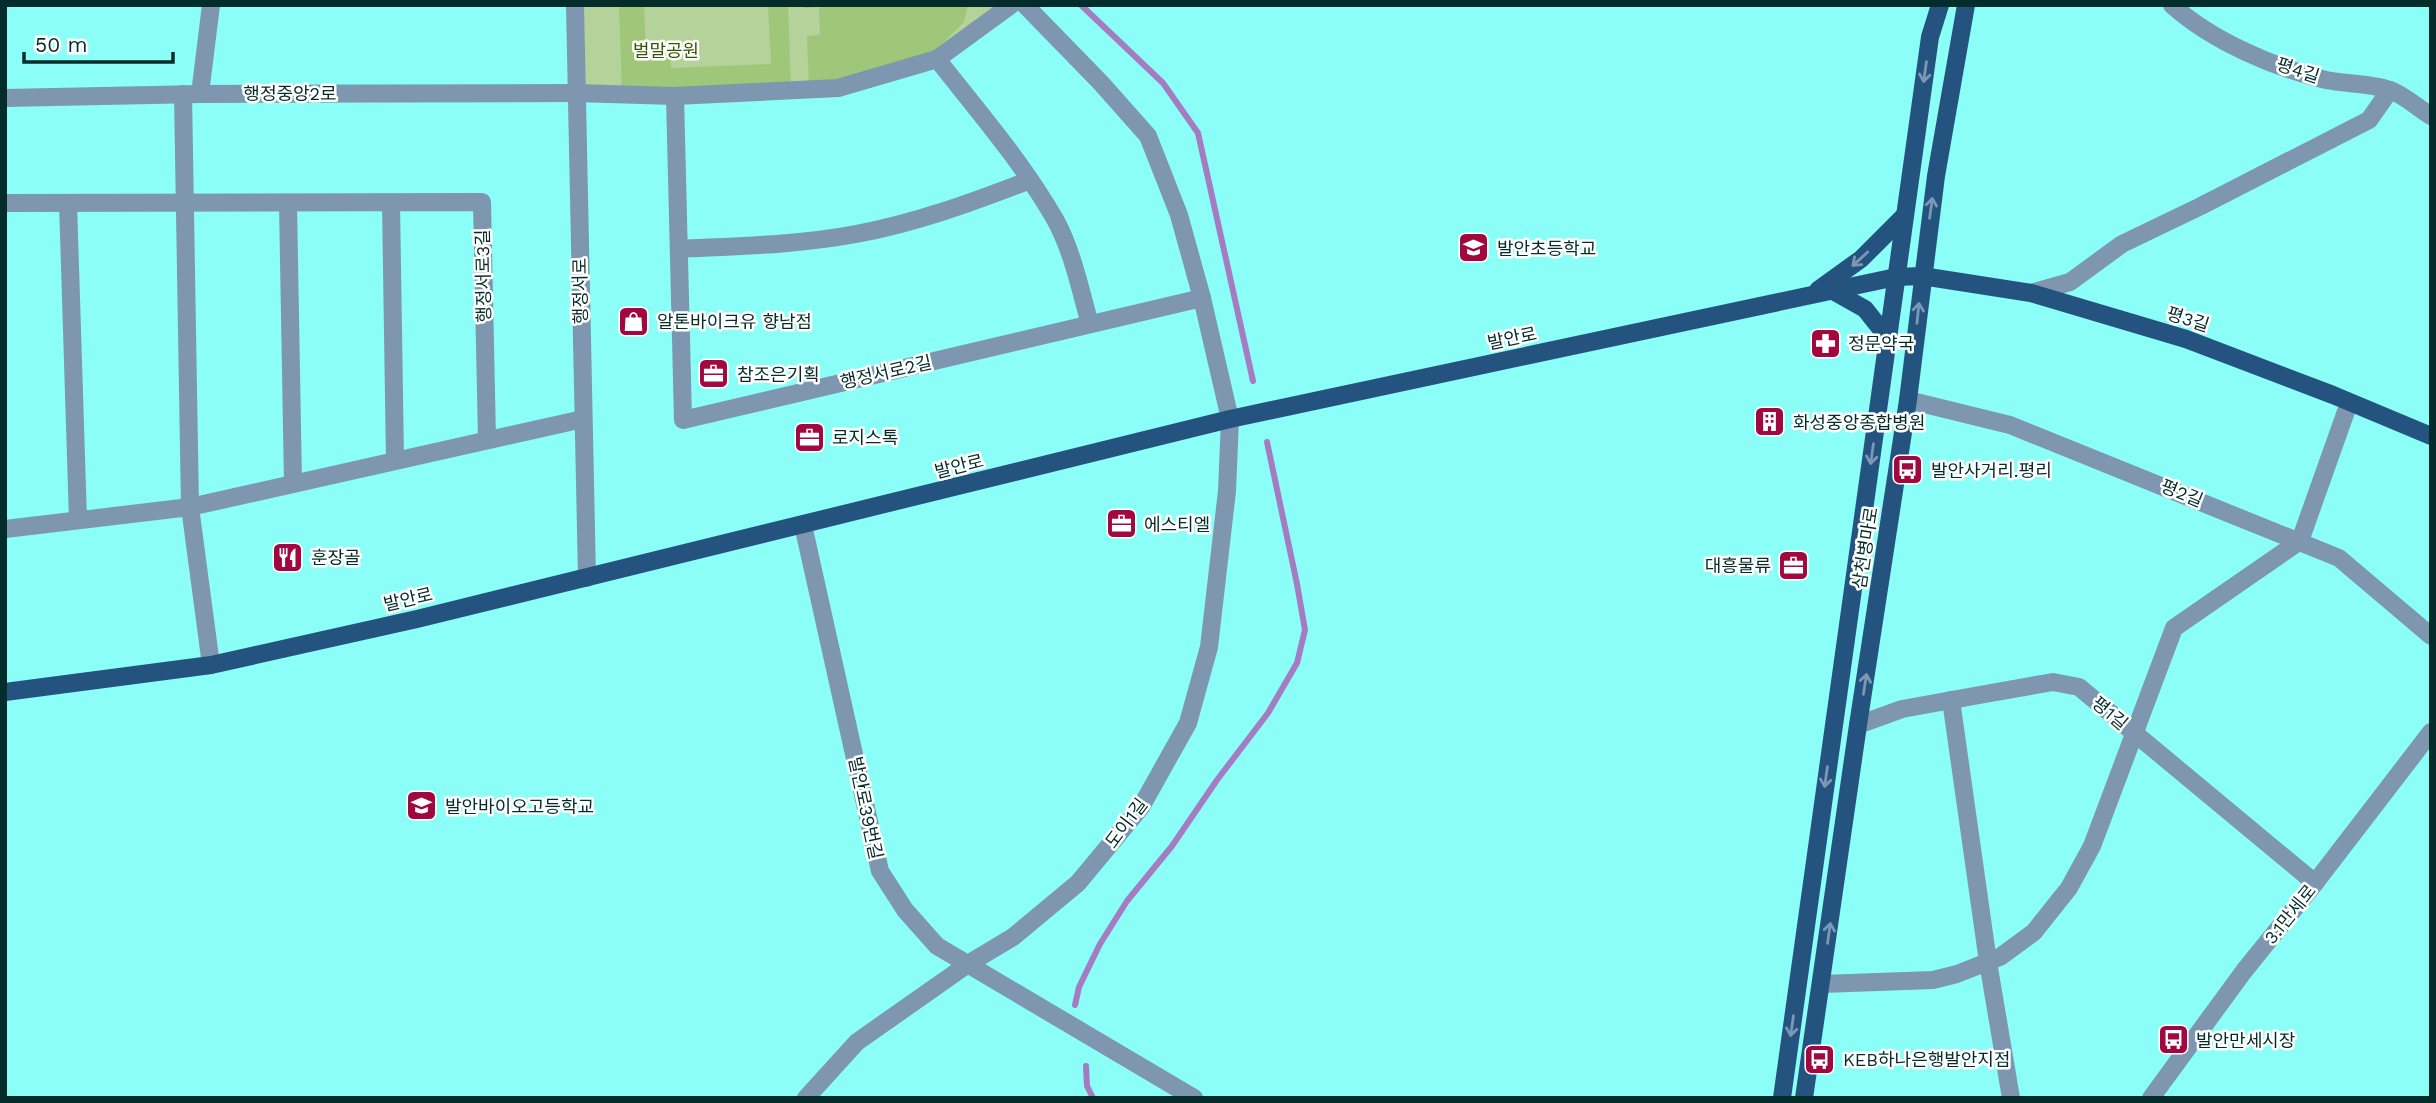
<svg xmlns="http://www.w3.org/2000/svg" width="2436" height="1103" font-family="'Work Sans','Noto Sans KR',sans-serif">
<rect width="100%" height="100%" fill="#8afef7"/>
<path fill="#b4d29a" d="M 575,5 L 1011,5 L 937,59 L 838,88 L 575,93 Z"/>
<g fill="#9fc679">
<path d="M 619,5 L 644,5 L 646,54 L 670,53 L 671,68 L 771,64 L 768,5 L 788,5 L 791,90 L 622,95 Z"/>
<path d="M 805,5 L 968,5 L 964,22 L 923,63 L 809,90 L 807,36 L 820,35 L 819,7 L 805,8 Z"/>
</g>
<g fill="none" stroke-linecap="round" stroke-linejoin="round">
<g stroke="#a57bc2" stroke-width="6">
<path d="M 1081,5 L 1163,83 L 1198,133 L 1253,381"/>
<path d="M 1075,1005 L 1079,987 L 1100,944 L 1127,901 L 1172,846 L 1217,780 L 1268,713 L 1297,663 L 1305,630 L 1297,584 L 1267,442"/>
<path d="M 1086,1066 L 1087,1086 L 1093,1098"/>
</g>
<g stroke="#7e96b0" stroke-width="18">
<path d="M 2172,5 C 2212,41 2275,68 2326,80 C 2346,84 2370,83 2390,90 C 2404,95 2418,108 2431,116"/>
<path d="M 937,59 C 978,111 1023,163 1056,221 C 1073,253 1080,289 1090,324"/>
<path d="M 575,93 L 675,96 L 838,88 L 937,59 L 1011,5"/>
<path d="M 183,94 L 190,507 L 211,665"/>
<path d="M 200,94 L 211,5"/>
<path d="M 675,96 L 683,420 L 1202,298"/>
<path d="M 5,203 L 482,202 L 487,440"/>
<path d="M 68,203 L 78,520"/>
<path d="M 288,203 L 293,484"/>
<path d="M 391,203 L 395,460"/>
<path d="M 679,249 C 738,246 797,245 856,234 C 916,223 973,202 1030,180"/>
<path d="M 2031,293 L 2070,282 L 2122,244 L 2201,206 L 2369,120 L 2390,90"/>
<path d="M 1908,400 L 2010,425 L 2339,558 L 2431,636"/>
<path d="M 803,525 L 880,871 L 905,910 L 937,946 L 1194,1098"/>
<path d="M 5,529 L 190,507 L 583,419"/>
<path d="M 1951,700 L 1988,962 L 2011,1098"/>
<path d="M 1858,725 L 1902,709 L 1985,694 L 2053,682 L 2079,687 L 2315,883"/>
<path d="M 1822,984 L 1933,980 L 1957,974 L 2000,957 L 2034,932 L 2069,888 L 2092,846 L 2174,628 L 2300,541 L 2349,403"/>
<path d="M 806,1098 L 857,1042 L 968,964 L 1013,937 L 1078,883 L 1141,807 L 1188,723 L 1209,647 L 1227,491 L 1230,419 L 1202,298 L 1179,215 L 1148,136 L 1101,83 L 1025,5"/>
</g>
<g stroke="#7e96b0" stroke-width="18">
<path d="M 575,5 L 587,578"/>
<path d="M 5,98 L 200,94 L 575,93"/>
<path d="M 2151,1098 L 2244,971 L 2315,883 L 2431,732"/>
</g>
<g stroke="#255380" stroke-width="18">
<path d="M 1818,290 L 1861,259 L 1905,215"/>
<path d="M 1833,291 L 1865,309 L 1888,338"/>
<path d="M 5,692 L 211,665 L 417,619 L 1230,419 L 1896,277 L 1922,276 L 2031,293 L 2186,339 L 2333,395 L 2431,436"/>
<path d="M 1782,1098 L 1930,37 L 1940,5"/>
<path d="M 1804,1098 L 1858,725 L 1908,400 L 1936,176 L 1966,5"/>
</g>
</g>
<defs><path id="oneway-shaft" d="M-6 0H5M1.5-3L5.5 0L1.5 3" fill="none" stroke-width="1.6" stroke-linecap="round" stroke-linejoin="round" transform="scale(1.75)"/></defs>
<g stroke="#7c98b3">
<use href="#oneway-shaft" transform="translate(1925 72) rotate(98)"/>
<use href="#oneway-shaft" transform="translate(1931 208) rotate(-82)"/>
<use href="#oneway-shaft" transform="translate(1860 259) rotate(138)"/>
<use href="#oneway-shaft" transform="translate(1918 313) rotate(-84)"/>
<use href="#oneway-shaft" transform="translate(1872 454) rotate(98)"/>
<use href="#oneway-shaft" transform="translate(1865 684) rotate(-81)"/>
<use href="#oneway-shaft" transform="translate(1826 777) rotate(98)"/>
<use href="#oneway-shaft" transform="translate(1829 933) rotate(-82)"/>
<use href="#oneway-shaft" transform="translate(1792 1026) rotate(98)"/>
</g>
<defs>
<symbol id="school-square" viewBox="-11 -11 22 22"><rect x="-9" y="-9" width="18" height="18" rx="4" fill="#a3073f" stroke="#fff"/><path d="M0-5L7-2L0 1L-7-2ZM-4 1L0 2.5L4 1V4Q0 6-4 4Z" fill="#fff"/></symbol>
<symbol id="shop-square" viewBox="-11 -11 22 22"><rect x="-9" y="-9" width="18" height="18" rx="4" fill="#a3073f" stroke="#fff"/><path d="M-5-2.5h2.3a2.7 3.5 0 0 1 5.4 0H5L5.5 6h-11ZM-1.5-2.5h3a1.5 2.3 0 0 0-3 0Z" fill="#fff"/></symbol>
<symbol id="pharmacy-square" viewBox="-11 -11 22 22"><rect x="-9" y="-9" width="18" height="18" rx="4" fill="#a3073f" stroke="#fff"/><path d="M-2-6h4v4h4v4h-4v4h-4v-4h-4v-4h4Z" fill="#fff"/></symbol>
<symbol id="office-square" viewBox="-11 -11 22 22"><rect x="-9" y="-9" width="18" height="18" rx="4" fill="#a3073f" stroke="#fff"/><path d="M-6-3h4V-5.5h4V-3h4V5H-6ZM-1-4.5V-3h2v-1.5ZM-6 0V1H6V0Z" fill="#fff"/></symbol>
<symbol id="building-square" viewBox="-11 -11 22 22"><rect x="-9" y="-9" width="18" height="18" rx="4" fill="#a3073f" stroke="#fff"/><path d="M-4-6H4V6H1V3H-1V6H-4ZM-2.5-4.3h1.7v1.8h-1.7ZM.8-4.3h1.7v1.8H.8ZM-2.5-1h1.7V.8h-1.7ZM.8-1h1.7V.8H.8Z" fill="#fff"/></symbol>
<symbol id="bus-square" viewBox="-11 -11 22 22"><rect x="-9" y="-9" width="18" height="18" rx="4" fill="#a3073f" stroke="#fff"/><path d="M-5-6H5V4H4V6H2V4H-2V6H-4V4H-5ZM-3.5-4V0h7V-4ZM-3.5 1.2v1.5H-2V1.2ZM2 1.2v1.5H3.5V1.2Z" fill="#fff"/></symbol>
<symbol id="restaurant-square" viewBox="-11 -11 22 22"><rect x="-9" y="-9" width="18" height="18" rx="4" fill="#a3073f" stroke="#fff"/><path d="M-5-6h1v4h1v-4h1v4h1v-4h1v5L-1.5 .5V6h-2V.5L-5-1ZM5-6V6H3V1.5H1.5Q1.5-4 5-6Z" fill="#fff"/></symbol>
</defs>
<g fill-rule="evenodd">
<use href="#school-square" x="1456" y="230" width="35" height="35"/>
<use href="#shop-square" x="616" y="304" width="35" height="35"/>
<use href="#pharmacy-square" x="1808" y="326" width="35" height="35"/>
<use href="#office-square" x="696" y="356" width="35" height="35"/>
<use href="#building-square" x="1752" y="404" width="35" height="35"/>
<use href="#office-square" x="792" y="420" width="35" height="35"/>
<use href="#bus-square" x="1890" y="452" width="35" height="35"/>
<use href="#office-square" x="1104" y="506" width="35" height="35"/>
<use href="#restaurant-square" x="270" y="540" width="35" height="35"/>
<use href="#office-square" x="1776" y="548" width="35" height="35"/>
<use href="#school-square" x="404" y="788" width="35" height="35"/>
<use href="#bus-square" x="2156" y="1022" width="35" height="35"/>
<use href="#bus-square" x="1802" y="1042" width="35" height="35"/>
</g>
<g text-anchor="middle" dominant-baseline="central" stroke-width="5" stroke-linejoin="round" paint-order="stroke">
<g font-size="18" fill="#355700" stroke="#fff">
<text x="666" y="50">벌말공원</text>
</g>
<g font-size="18" fill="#042c2a" stroke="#fff">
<text transform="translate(2298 70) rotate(18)">평4길</text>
<text x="290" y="93">행정중앙2로</text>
<text transform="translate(483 276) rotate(-91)">행정서로3길</text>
<text transform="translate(580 291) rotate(-91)">행정서로</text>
<text transform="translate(2188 319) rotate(18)">평3길</text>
<text transform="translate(1512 338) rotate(-12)">발안로</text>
<text transform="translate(886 372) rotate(-13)">행정서로2길</text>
<text transform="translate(959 466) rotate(-14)">발안로</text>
<text transform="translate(2182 493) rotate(22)">평2길</text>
<text transform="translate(1865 548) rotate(-81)">삼천병마로</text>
<text transform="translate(408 599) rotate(-13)">발안로</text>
<text transform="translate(2110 713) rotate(40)">평1길</text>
<text transform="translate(866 808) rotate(78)">발안로39번길</text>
<text transform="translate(1126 823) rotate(-53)">도이1길</text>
<text transform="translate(2290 914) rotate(-51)">3.1만세로</text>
</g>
<g font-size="18" fill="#042c2a" stroke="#fff" text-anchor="start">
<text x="1497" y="248">발안초등학교</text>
<text x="657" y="321">알톤바이크유 향남점</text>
<text x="1848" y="343">정문약국</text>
<text x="737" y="374">참조은기획</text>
<text x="1793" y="422">화성중앙종합병원</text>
<text x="832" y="437">로지스톡</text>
<text x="1931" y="470">발안사거리.평리</text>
<text x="1144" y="524">에스티엘</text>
<text x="311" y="557">훈장골</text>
<text x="1771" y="565" text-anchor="end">대흥물류</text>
<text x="445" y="806">발안바이오고등학교</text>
<text x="2196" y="1040">발안만세시장</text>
<text x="1843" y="1059">KEB하나은행발안지점</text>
</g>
</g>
<rect width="2436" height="1103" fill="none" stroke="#042c2a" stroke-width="14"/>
<path d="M24 52v10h149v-10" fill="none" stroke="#042c2a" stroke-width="3.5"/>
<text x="35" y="52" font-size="21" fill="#042c2a" stroke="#ffffff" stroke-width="5" paint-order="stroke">50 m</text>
</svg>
